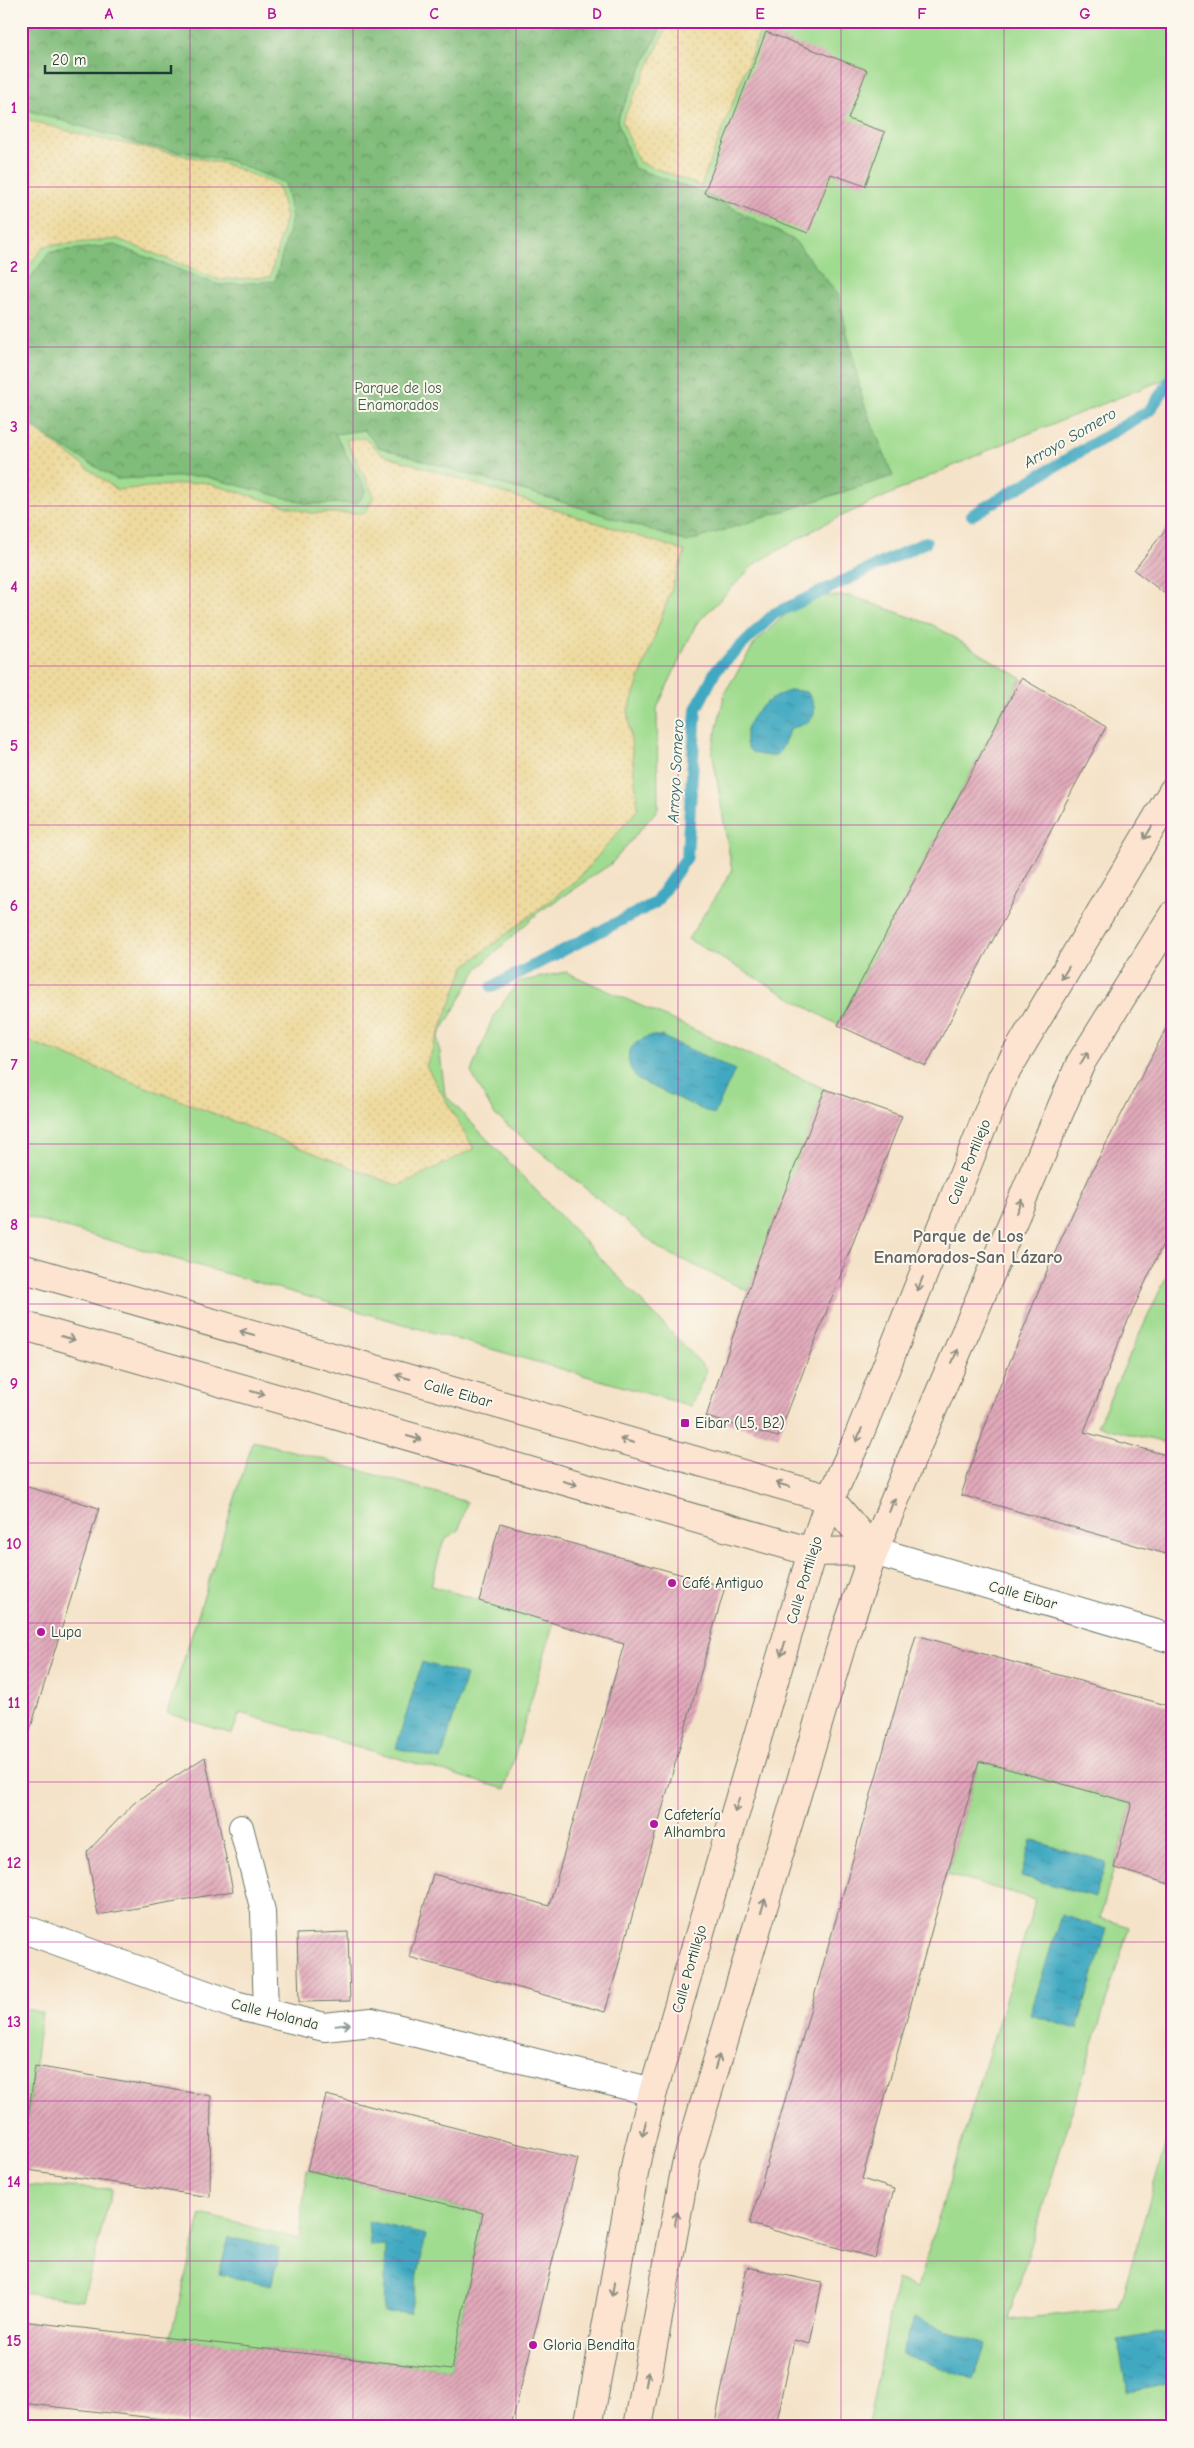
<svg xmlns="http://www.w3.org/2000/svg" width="1194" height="2448" font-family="'Comic Neue',sans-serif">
<defs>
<pattern id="forest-crowns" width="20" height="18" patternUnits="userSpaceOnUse" patternTransform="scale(1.25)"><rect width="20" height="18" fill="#80bc7a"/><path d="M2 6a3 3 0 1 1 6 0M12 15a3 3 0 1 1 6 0" fill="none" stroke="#689a65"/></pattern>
<pattern id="sand-dots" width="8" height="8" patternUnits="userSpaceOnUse" patternTransform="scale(1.25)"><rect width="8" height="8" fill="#eeda9e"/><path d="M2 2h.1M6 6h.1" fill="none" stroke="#ccbc89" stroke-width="1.8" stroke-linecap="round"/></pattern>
<pattern id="water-ripples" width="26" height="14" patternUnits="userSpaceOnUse" patternTransform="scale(1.25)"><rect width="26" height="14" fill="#41a9c1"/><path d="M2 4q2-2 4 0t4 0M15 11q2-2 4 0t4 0" fill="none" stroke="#368b9e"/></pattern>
<pattern id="building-hatch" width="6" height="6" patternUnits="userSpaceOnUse" patternTransform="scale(1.25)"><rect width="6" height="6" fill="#e2aabb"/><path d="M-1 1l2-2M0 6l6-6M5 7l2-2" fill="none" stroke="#b78c99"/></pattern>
</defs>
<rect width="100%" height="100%" fill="#fbf7ec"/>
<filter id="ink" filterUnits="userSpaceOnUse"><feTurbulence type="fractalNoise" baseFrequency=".02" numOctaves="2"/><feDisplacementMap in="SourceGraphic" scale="10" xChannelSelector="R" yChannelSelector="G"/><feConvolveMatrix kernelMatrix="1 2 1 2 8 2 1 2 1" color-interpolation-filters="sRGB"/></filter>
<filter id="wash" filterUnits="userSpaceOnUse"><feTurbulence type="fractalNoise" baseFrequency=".0096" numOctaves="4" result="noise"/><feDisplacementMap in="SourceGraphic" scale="20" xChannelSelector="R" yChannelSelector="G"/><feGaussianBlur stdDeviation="1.12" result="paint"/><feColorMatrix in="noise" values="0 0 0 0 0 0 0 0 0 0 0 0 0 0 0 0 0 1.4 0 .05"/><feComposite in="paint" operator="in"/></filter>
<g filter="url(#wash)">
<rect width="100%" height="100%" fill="#f5e3c9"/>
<g fill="#a0dc90" stroke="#608c62">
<path d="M 21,21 L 1173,21 L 1173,376 L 1005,443 L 919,481 L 822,525 L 755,564 L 696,624 L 657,708 L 658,809 L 611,864 L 539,912 L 478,968 L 438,1037 L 445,1095 L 707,1370 L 691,1406 L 21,1215 Z"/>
<path d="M 819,596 L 851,596 L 933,625 L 1021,678 L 838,1025 L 688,939 L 732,871 L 712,750 L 725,692 L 755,643 L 787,613 Z"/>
<path d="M 566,972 L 825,1089 L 748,1291 L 660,1249 L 494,1114 L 471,1072 L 493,1017 L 518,982 Z"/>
<path d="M 1173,1262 L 1173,1445 L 1097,1426 Z"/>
<path d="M 253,1441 L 316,1457 L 467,1502 L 459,1529 L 443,1542 L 431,1586 L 554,1622 L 505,1789 L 240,1713 L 232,1734 L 167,1713 Z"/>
<path d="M 979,1761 L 1132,1803 L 1100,1918 L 1129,1927 L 1008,2320 L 1119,2308 L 1173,2117 L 1173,2427 L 1086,2427 L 1086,2424 L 1069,2427 L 880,2427 L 868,2424 L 897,2280 L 917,2288 L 1036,1899 L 947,1875 Z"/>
<path d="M 21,2007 L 42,2013 L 21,2166 Z"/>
<path d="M 307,2170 L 483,2213 L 451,2370 L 170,2338 L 201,2214 L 299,2239 Z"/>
<path d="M 21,2185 L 112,2189 L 83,2300 L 21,2293 Z"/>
</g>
<path fill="url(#forest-crowns)" stroke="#507c57" d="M 21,21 L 664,21 L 617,120 L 634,168 L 704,193 L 794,240 L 838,294 L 863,401 L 893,476 L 687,542 L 582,508 L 378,447 L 364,430 L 335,434 L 366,490 L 358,503 L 308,504 L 203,476 L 116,479 L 55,442 L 21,416 L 21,290 L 50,252 L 115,245 L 219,285 L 275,281 L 292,218 L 285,183 L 228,160 L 142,145 L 21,108 Z"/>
<g fill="url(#sand-dots)" stroke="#868c69">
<path d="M 670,21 L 764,21 L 701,186 L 639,162 L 622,121 Z"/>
<path d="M 21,118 L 87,136 L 226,164 L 278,186 L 286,217 L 270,277 L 219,280 L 118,239 L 44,246 L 21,276 Z"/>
<path d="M 21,419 L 117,490 L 203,482 L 310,513 L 366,513 L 374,495 L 346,440 L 365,438 L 381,454 L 685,551 L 628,711 L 638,809 L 579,878 L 465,966 L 426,1066 L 474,1149 L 398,1186 L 21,1038 Z"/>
</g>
<g fill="url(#water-ripples)" stroke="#30737a">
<path d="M 793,690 L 807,692 C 821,713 815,723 791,728 C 786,735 784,749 777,754 C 772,757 768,756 762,755 C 754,754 747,751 746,742 C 743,716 771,695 793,690 Z"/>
<path d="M 650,1036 L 661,1036 L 735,1070 L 714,1115 L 638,1080 C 622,1061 626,1043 650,1036 Z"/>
<path d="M 422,1662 L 466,1675 L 441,1760 L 396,1748 Z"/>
<path d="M 1031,1840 L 1106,1862 L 1095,1897 L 1021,1876 Z"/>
<path d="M 1061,1915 L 1107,1929 L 1077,2029 L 1030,2015 Z"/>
<path d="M 368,2221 L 426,2235 L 410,2313 L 384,2312 L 386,2245 L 370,2246 Z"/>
<path d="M 229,2237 L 280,2249 L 271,2286 L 219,2274 Z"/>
<path d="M 914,2318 L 986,2344 L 973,2380 L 901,2353 Z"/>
<path d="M 1173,2331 L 1173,2384 L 1127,2392 L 1118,2340 Z"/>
</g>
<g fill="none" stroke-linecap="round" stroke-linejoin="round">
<g stroke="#41a9c1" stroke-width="12">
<path d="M 972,515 L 1149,411 L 1173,377"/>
<path d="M 492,987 L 655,903 L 687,857 L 696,709 L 716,670 L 774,614 L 926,542"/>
</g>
</g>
<g id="blocks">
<g fill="url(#building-hatch)">
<path d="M 766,32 L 867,70 L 848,119 L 885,132 L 865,186 L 831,174 L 808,233 L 704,193 Z"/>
<path d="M 1173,520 L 1173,600 L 1134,570 Z"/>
<path d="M 1021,678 L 1106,727 L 926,1066 L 838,1025 Z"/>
<path d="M 1173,1015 L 1173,1222 L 1125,1327 L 1084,1432 L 1173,1457 L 1173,1556 L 961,1495 L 995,1398 L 1051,1261 L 1092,1171 Z"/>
<path d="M 825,1089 L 902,1116 L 778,1437 L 706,1417 L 759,1258 Z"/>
<path d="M 21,1485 L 99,1508 L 22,1756 L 21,1755 Z"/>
<path d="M 500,1523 L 725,1587 L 605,2012 L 409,1957 L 433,1874 L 549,1906 L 624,1644 L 479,1601 Z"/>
<path d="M 916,1635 L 1173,1707 L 1173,1885 L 1114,1868 L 1132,1803 L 979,1761 L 862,2179 L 894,2189 L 875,2258 L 750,2224 Z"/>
<path d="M 205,1757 L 233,1891 L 98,1915 L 87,1852 L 134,1803 Z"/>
<path d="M 348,1932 L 350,2001 L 299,2002 L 297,1934 Z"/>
<path d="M 35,2066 L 211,2096 L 210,2197 L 21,2169 Z"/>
<path d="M 326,2095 L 578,2159 L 511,2427 L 234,2427 L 21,2403 L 21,2321 L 451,2370 L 483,2213 L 307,2170 Z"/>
<path d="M 747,2267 L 822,2283 L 810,2344 L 794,2340 L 776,2427 L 714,2427 Z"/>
</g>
</g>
</g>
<g filter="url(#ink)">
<use href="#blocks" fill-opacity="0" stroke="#6a7768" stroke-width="1"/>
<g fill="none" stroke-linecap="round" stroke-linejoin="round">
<defs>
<path id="lane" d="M 241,1827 L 263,1911 L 266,2013"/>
<g id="street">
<path d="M 874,1551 L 1173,1639"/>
<path d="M 21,1928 L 235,2005 L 324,2027 L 372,2022 L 653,2092"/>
</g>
<g id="secondary">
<path d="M 21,1268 L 830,1499 L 874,1551"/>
<path d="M 21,1325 L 812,1552 L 874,1551"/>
<path d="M 588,2427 L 637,2157 L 653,2092 L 812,1552 L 830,1499 L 857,1440 L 1002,1078 L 1173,791"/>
<path d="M 638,2427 L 686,2165 L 844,1637 L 874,1551 L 911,1460 L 1080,1064 L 1173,915"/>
</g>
</defs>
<use href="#lane" stroke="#6a7768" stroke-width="26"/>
<use href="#street" stroke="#6a7768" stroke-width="30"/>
<use href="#secondary" stroke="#6a7768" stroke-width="30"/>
<use href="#lane" stroke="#fff" stroke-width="24"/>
<use href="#street" stroke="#fff" stroke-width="28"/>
<use href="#secondary" stroke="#fde4d1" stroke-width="28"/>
</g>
<defs><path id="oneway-shaft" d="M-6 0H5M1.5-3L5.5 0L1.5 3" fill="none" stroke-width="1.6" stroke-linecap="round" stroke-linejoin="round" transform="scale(1.25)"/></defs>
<g stroke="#8e9082">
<use href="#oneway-shaft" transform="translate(1148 833) rotate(121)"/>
<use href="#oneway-shaft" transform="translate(1065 973) rotate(121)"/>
<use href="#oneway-shaft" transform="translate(1084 1058) rotate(-59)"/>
<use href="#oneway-shaft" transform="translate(1019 1206) rotate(-67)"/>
<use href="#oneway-shaft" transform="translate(920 1284) rotate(112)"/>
<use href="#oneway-shaft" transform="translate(247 1333) rotate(-164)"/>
<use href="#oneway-shaft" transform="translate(68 1338) rotate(16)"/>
<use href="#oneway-shaft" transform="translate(955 1356) rotate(-67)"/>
<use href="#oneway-shaft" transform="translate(403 1377) rotate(-164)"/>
<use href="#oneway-shaft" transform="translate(258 1393) rotate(16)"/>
<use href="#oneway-shaft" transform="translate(859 1435) rotate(112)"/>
<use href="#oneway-shaft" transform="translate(414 1438) rotate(16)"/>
<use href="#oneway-shaft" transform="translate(627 1441) rotate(-164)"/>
<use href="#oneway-shaft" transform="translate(570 1483) rotate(16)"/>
<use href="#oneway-shaft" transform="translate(783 1485) rotate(-164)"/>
<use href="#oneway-shaft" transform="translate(892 1505) rotate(-68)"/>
<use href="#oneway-shaft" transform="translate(783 1649) rotate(106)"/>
<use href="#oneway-shaft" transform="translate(737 1805) rotate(106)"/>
<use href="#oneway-shaft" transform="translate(763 1906) rotate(-73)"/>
<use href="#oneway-shaft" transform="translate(717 2062) rotate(-73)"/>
<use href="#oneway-shaft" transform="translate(644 2129) rotate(104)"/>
<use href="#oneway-shaft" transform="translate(676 2219) rotate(-80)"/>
<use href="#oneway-shaft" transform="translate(613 2289) rotate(100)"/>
<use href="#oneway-shaft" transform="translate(647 2379) rotate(-80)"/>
</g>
<use stroke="#8f9e9a" href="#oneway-shaft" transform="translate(343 2025) rotate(-6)"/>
</g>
<path fill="none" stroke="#b5179e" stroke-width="1" stroke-opacity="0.55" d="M 190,21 L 190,2427M 353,21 L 353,2427M 516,21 L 516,2427M 678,21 L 678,2427M 841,21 L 841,2427M 1004,21 L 1004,2427M 21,187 L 1173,187M 21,347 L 1173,347M 21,506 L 1173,506M 21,666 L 1173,666M 21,825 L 1173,825M 21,985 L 1173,985M 21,1144 L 1173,1144M 21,1304 L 1173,1304M 21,1463 L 1173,1463M 21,1623 L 1173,1623M 21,1782 L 1173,1782M 21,1942 L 1173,1942M 21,2101 L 1173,2101M 21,2261 L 1173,2261"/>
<g fill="#b5179e" stroke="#fbf7ec" stroke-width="2">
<rect x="680" y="1418" width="10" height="10" rx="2.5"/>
<circle cx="672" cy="1583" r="5"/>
<circle cx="41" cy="1632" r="5"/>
<circle cx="654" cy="1824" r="5"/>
<circle cx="533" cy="2345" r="5"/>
</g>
<g text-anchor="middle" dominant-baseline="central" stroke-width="4" stroke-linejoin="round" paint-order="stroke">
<g font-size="15" fill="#395d46" stroke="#fbf7ec">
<text x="398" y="388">Parque de los<tspan x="398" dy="17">Enamorados</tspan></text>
</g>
<g font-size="15" fill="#1f3d34" stroke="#fbf7ec">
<text transform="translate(969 1162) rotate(-68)">Calle Portillejo</text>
<text transform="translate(458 1393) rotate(16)">Calle Eibar</text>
<text transform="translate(804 1580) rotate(-73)">Calle Portillejo</text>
<text transform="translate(1023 1595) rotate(16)">Calle Eibar</text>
<text transform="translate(689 1969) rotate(-74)">Calle Portillejo</text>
<text transform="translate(275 2014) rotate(14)">Calle Holanda</text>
</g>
<g font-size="15" fill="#1f3d34" stroke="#fbf7ec" text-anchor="start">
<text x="695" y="1423">Eibar (L5, B2)</text>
<text x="682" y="1583">Café Antiguo</text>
<text x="51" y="1632">Lupa</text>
<text x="664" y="1815">Cafetería<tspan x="664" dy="17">Alhambra</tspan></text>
<text x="543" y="2345">Gloria Bendita</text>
</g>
<g font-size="16" font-style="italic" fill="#295d5e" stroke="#fbf7ec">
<text transform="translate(1070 438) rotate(-30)">Arroyo Somero</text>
<text transform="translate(676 771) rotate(-87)">Arroyo Somero</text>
</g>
<g font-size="18" font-weight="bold" fill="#636363" stroke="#fbf7ec">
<text x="968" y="1236">Parque de Los<tspan x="968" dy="21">Enamorados-San Lázaro</tspan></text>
</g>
</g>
<rect width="1194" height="2448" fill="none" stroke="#fbf7ec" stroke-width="55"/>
<path d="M45 65v8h126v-8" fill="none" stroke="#1f3d34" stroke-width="2.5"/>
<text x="52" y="65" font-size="15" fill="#1f3d34" stroke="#fbf7ec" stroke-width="4" paint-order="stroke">20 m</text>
<rect x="28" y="28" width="1138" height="2392" fill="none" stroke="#b5179e" stroke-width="2"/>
<g font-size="16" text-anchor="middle" font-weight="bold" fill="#b5179e">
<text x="109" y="19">A</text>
<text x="272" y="19">B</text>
<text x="434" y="19">C</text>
<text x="597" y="19">D</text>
<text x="760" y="19">E</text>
<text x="922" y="19">F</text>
<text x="1085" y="19">G</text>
<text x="14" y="113">1</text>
<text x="14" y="272">2</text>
<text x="14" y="432">3</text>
<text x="14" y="592">4</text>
<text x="14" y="751">5</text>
<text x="14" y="911">6</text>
<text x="14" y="1070">7</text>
<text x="14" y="1230">8</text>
<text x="14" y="1389">9</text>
<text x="14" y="1549">10</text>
<text x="14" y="1708">11</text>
<text x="14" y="1868">12</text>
<text x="14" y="2027">13</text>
<text x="14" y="2187">14</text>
<text x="14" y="2346">15</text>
</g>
</svg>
